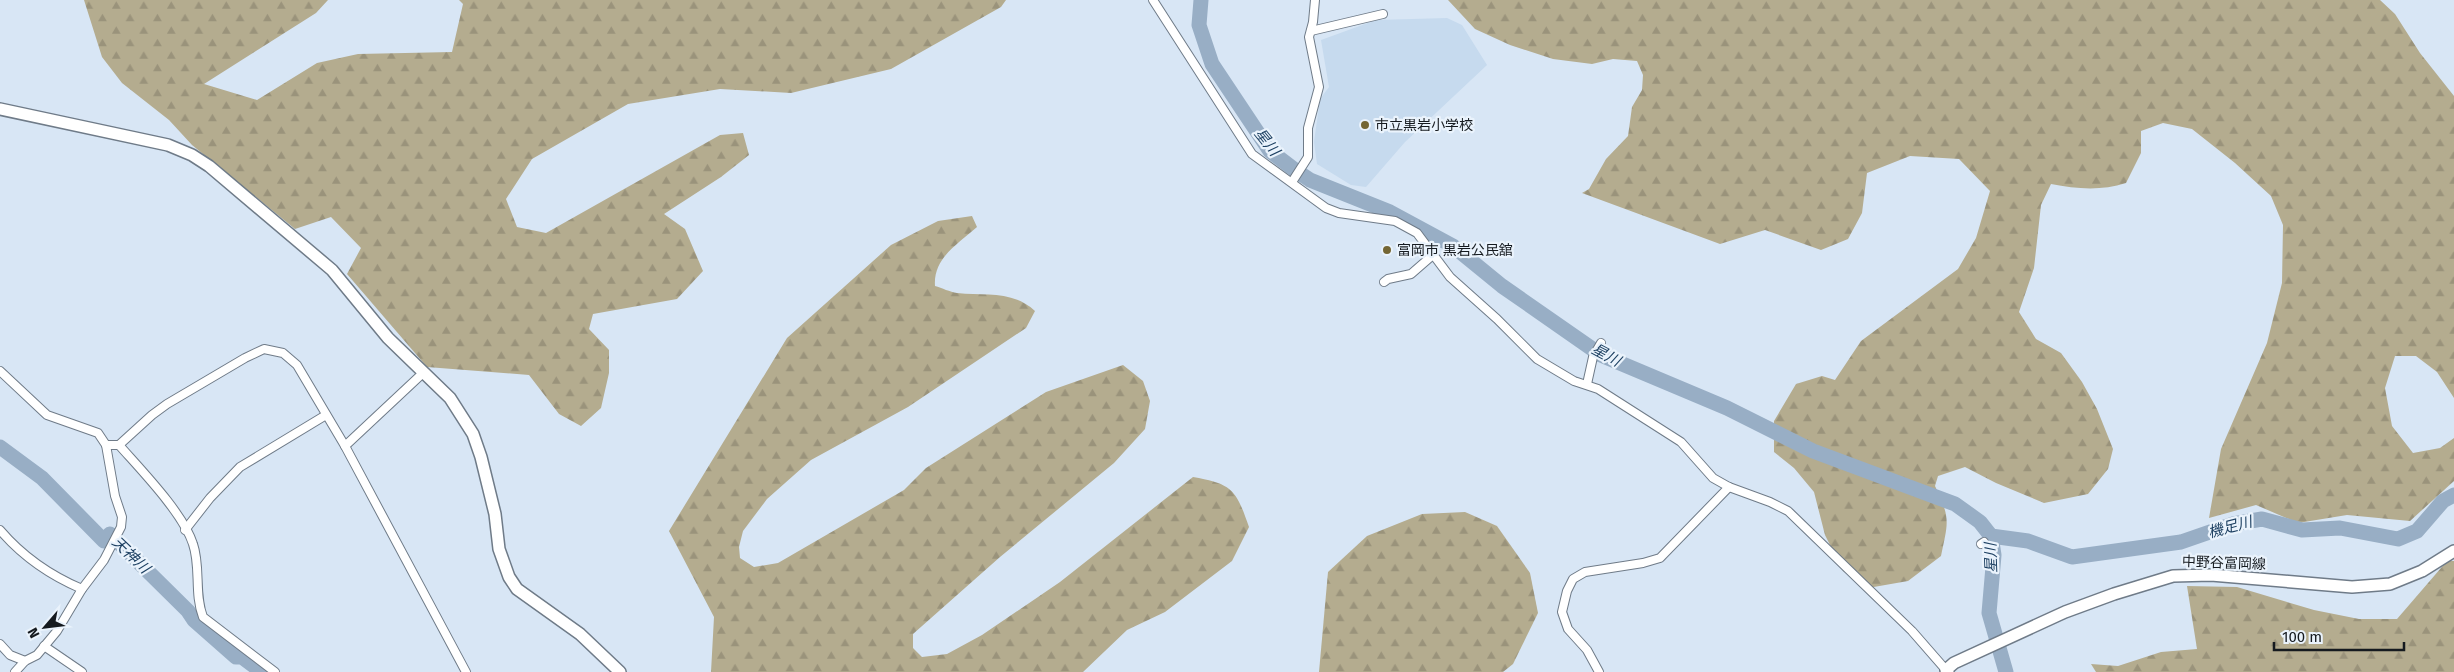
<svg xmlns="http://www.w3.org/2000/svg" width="2454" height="672" font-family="'Fira Sans','Noto Sans JP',sans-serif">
<defs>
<pattern id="forest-firs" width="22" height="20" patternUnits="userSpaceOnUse" patternTransform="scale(1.25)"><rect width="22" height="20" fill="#b4ac8f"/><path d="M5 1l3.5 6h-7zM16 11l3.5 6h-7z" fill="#9a937b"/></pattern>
</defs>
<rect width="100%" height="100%" fill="#d8e6f5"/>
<path fill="#c6daee" d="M 1447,18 L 1462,25 L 1487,65 L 1405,142 L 1366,187 L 1351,185 L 1317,164 L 1314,142 L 1320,99 L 1329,87 L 1321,40 L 1376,20 Z"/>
<g fill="url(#forest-firs)">
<path d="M 84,0 L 328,0 L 316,13 L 204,84 L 257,100 L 317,63 L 358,54 L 452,52 L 463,4 L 459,0 L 1006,0 L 1001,7 L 891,69 L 791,93 L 720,89 L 628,104 L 532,159 L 506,199 L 517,227 L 546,233 L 720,135 L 743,133 L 749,155 L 721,177 L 664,214 L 685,229 L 703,271 L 677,299 L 593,314 L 589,329 L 609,350 L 609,373 L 601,408 L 581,426 L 559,414 L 529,375 L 427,367 L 347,274 L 361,248 L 331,217 L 295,229 L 192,145 L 169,120 L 122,83 L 102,57 Z"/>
<path d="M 1448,0 L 2380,0 L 2395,14 L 2420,53 L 2454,96 L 2454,398 L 2437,372 L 2416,356 L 2395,356 L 2385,388 L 2392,426 L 2413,453 L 2440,448 L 2454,438 L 2454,481 L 2410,521 L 2347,515 L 2298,523 L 2256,505 L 2209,518 L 2221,449 L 2267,343 L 2282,283 L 2283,225 L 2271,196 L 2235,163 L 2192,129 L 2163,123 L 2141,131 L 2141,153 L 2126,183 C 2101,191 2077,189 2051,184 L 2041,205 L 2034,268 L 2019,312 L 2036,339 L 2061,353 L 2082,382 L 2097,409 L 2113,449 L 2108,469 L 2088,494 L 2044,503 L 1996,483 L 1965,467 L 1938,476 L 1935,486 C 1951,519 1948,522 1941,556 L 1908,581 L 1868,588 L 1843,571 L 1825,535 L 1814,492 L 1794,468 L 1774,452 L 1774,421 L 1796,384 L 1822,376 L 1835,380 L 1861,341 L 1958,269 L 1976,238 L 1990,191 L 1959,159 L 1910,156 L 1867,173 L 1862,213 L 1848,239 L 1821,250 L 1765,230 L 1720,244 L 1582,193 L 1589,189 L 1606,159 L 1628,136 L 1632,107 L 1642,90 L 1643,75 L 1637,61 L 1613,59 L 1592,64 L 1553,59 L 1510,45 L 1475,29 Z"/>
<path d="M 972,216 L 977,227 C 958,244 933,258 935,286 C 942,288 950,292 957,293 C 986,296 1012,290 1035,311 L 1026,328 L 908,407 L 811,460 L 767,499 L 743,531 L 739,547 L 740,558 L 754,567 L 778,563 L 904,490 L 926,468 L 1046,392 L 1123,365 L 1143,381 L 1150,401 L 1145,429 L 1114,463 L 1000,557 L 913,634 L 913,648 L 922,657 L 947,654 L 982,635 L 1060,582 L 1193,477 C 1233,484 1236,490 1249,527 L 1232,561 L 1165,612 L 1127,630 L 1083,672 L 711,672 L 714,617 L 669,531 L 787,338 L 891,245 L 938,221 Z"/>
<path d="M 1465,512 L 1497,526 L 1530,573 L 1538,613 L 1513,664 L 1503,672 L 1319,672 L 1328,572 L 1367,536 L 1422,514 Z"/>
<path d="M 2447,561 L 2454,561 L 2454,672 L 2096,672 L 2091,664 L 2118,666 L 2161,652 L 2197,649 L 2187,586 L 2237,587 L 2314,610 L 2359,619 L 2397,619 Z"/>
</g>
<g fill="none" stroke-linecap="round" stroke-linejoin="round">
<g stroke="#98aec5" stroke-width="15">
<path d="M 1201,0 L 1199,25 L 1212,64 L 1270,151 L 1295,170 L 1310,180 L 1390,212 L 1453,246 L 1502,286 L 1601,355 L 1727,408 L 1813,451 L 1955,504 L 1980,522 L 1991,536 L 1994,555 L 1989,613 L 2006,672"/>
<path d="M 0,447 L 42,478 L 104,541 L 110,534 L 188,611 L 194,620 L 236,657 L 242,657 L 262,672"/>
<path d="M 1991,536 L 2028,541 L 2072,557 L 2181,542 L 2233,524 L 2262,519 L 2302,530 L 2340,528 L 2398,539 L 2417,531 L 2443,501 L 2454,495"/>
</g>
<defs>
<g id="street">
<path d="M 1153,0 L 1252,154 L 1326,208 L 1339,213 L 1395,221 L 1417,233 L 1450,277 L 1497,319 L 1537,359 L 1574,381 L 1598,389 L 1681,442 L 1713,478 L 1729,487 L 1770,502 L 1788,511 L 1912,631 L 1946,670"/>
<path d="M 1311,31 L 1383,14"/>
<path d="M 1292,182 L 1308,157 L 1308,128 L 1319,87 L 1309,37 L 1313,22 L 1315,0"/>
<path d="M 1384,282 L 1388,279 L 1411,274 L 1434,254"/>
<path d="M 0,371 L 47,415 L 98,433 L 106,445 L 119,445 L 152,415 L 167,404 L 245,358 L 264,349 L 283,353 L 297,365 L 345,446 L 466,672"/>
<path d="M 1587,384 L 1593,357 L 1601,343"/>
<path d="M 119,445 C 141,470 183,513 193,544 C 201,567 194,594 203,617 L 275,672"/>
<path d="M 345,446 L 423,373"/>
<path d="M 0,530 C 23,557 49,575 82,589"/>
<path d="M 185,530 L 210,498 L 240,467 L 326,415"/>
<path d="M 1981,544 L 1984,542"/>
<path d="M 0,644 L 10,655 L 25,661"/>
<path d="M 44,646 L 82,672"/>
<path d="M 15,672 L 25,661 L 37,655 L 57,631 L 82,589 L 104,560 L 121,527 L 122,517 L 115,496 L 106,445"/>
<path d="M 1599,672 L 1587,650 L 1568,629 L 1562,612 L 1567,591 L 1573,579 L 1585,572 L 1643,563 L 1660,558 L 1729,487"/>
</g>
<g id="secondary">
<path d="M 0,109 L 168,145 L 192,155 L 209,166 L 332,270 L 388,338 L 450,398 L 473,434 L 481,457 L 495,514 L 499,549 L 509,577 L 517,589 L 580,634 L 620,672"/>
<path d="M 1948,672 L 1946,670 L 1954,663 L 2065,612 L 2114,594 L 2173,576 L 2211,575 L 2352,587 L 2390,584 L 2422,571 L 2454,551"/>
</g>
</defs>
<use href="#street" stroke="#6f7b88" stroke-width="10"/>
<use href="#secondary" stroke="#6f7b88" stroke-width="14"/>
<use href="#street" stroke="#fff" stroke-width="8"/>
<use href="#secondary" stroke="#fff" stroke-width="11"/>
</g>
<g fill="#746634" stroke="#eaf3fc" stroke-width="2">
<circle cx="1365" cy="125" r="5"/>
<circle cx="1387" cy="250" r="5"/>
</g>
<g text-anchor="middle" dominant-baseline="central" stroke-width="4.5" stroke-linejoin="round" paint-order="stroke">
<g font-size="14" fill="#151a1f" stroke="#eaf3fc" text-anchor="start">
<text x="1375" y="125">市立黒岩小学校</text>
<text x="1397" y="250">富岡市 黒岩公民舘</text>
</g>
<g font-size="14" fill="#151a1f" stroke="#eaf3fc">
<text transform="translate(2224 563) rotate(2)">中野谷富岡線</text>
</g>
<g font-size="15" font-style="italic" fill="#1d4062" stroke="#eaf3fc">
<text transform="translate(1267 142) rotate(51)">星川</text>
<text transform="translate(1606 355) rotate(28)">星川</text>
<text transform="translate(2230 527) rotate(-15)">機足川</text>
<text transform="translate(131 555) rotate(44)">天神川</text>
<text transform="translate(1991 558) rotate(-92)">星川</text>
</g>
</g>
<g transform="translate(45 627) rotate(242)" stroke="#eaf3fc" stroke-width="4" paint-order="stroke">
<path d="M0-4L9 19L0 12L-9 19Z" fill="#151a1f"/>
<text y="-8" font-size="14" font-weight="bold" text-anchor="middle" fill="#151a1f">N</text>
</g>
<path d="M2274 642v8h130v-8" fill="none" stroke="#151a1f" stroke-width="2.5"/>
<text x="2282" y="642" font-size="15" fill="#151a1f" stroke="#eaf3fc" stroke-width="4" paint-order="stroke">100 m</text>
</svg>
